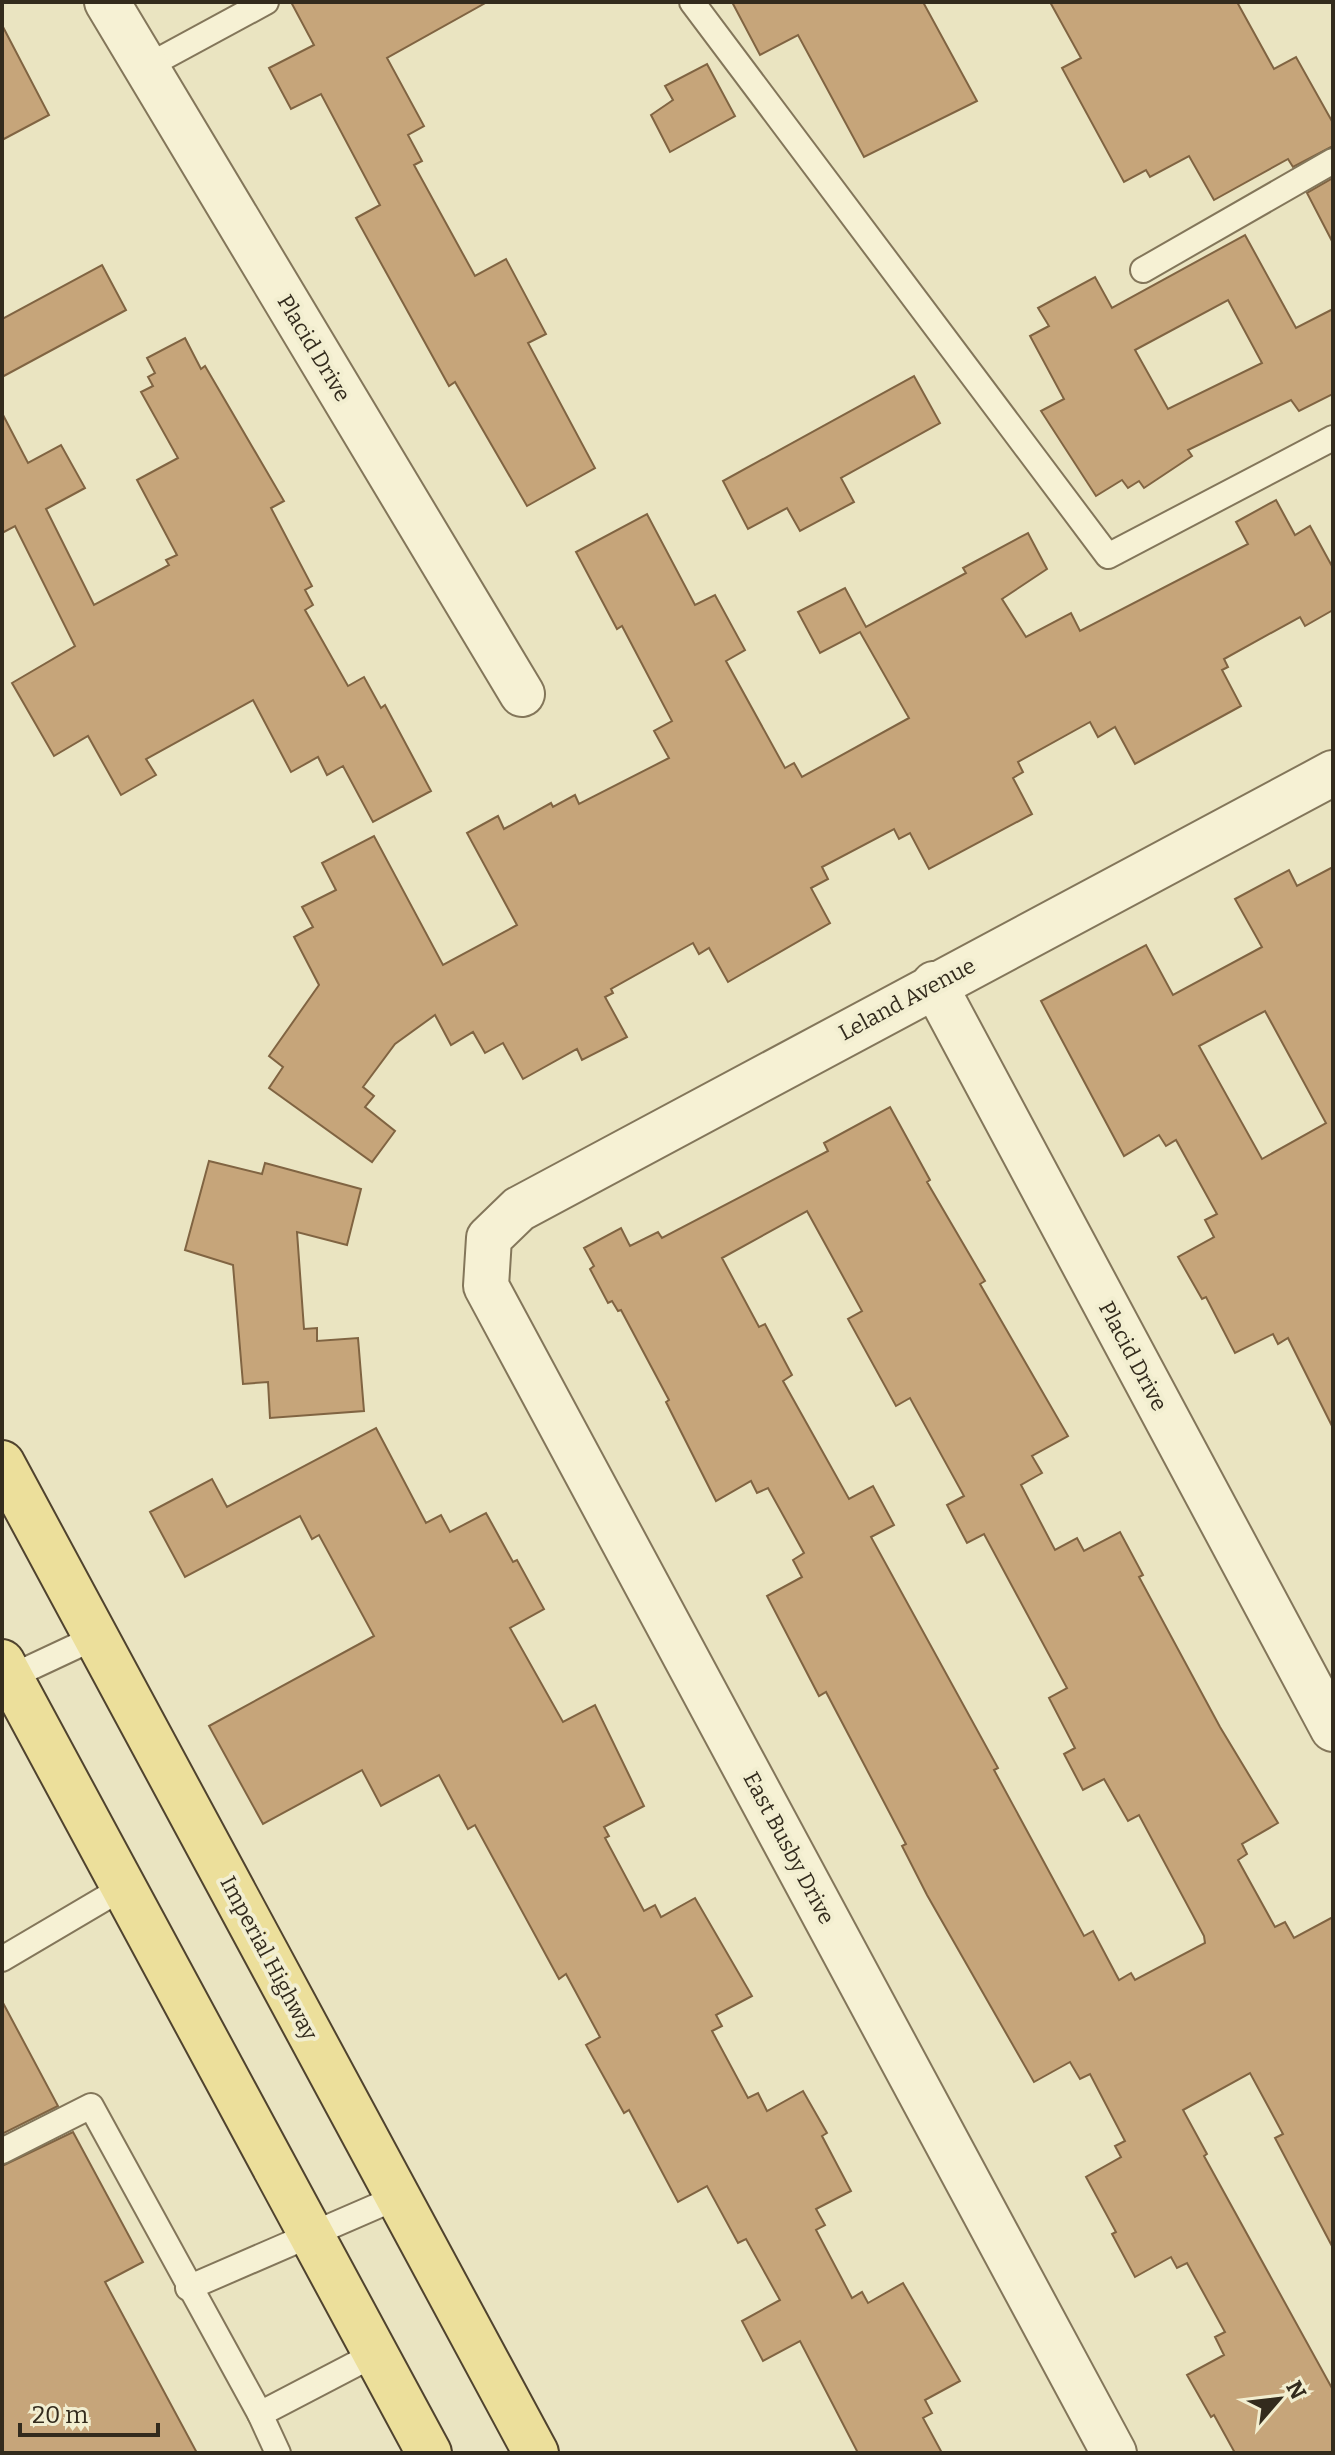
<svg xmlns="http://www.w3.org/2000/svg" width="1335" height="2455" font-family="Bitter,serif">
<rect width="100%" height="100%" fill="#eae4c1"/>
<g fill="#c6a57a" stroke="#806442" stroke-width="2" fill-rule="evenodd">
<path d="M 291,2 L 487,2 L 387,58 L 424,126 L 408,135 L 422,161 L 414,165 L 475,276 L 506,259 L 546,334 L 528,343 L 595,468 L 527,506 L 455,382 L 449,386 L 356,218 L 380,205 L 321,94 L 291,109 L 269,68 L 314,45 Z"/>
<path d="M 732,2 L 923,2 L 977,101 L 864,157 L 798,35 L 760,55 Z"/>
<path d="M 1050,2 L 1237,2 L 1274,69 L 1296,57 L 1333,123 L 1333,146 L 1293,167 L 1288,159 L 1214,200 L 1189,156 L 1150,177 L 1146,170 L 1124,182 L 1062,68 L 1081,58 Z"/>
<path d="M 2,25 L 49,115 L 2,140 Z"/>
<path d="M 707,64 L 735,116 L 670,152 L 651,115 L 673,100 L 665,86 Z"/>
<path d="M 1333,178 L 1333,243 L 1307,193 Z"/>
<path d="M 1245,235 L 1296,328 L 1333,309 L 1333,394 L 1299,411 L 1291,400 L 1188,450 L 1192,456 L 1144,488 L 1139,481 L 1128,488 L 1122,480 L 1096,496 L 1041,411 L 1064,399 L 1030,336 L 1049,326 L 1038,308 L 1095,277 L 1112,308 ZM 1228,300 L 1262,363 L 1168,409 L 1135,350 Z"/>
<path d="M 102,265 L 126,310 L 2,377 L 2,319 Z"/>
<path d="M 185,338 L 201,369 L 205,366 L 284,501 L 271,508 L 312,586 L 305,590 L 313,605 L 305,610 L 348,686 L 364,677 L 381,708 L 385,705 L 431,791 L 373,822 L 343,766 L 327,775 L 318,757 L 291,772 L 253,700 L 146,759 L 156,775 L 121,795 L 88,736 L 54,756 L 12,683 L 75,646 L 15,526 L 2,533 L 2,413 L 28,463 L 61,445 L 85,488 L 46,509 L 94,605 L 169,565 L 166,560 L 177,555 L 137,480 L 178,458 L 141,392 L 153,386 L 148,377 L 155,373 L 147,358 Z"/>
<path d="M 914,376 L 940,423 L 841,478 L 854,502 L 800,531 L 787,508 L 748,529 L 723,481 Z"/>
<path d="M 1276,500 L 1295,535 L 1310,526 L 1333,568 L 1333,610 L 1305,626 L 1300,617 L 1224,659 L 1228,667 L 1222,670 L 1241,706 L 1135,764 L 1115,727 L 1098,737 L 1090,722 L 1018,762 L 1023,772 L 1013,778 L 1032,814 L 929,869 L 910,833 L 899,839 L 894,829 L 822,867 L 828,879 L 811,888 L 830,923 L 728,982 L 709,948 L 699,954 L 693,943 L 611,989 L 613,993 L 605,997 L 627,1037 L 582,1060 L 577,1049 L 523,1079 L 503,1043 L 485,1053 L 473,1032 L 451,1045 L 435,1015 L 395,1044 L 363,1087 L 374,1096 L 365,1107 L 395,1131 L 372,1162 L 269,1088 L 283,1067 L 269,1056 L 319,985 L 294,937 L 313,927 L 302,907 L 336,890 L 322,863 L 374,836 L 443,965 L 517,925 L 467,833 L 498,816 L 504,829 L 551,803 L 553,807 L 575,795 L 579,804 L 669,758 L 654,731 L 672,721 L 622,626 L 617,629 L 576,552 L 647,514 L 695,605 L 715,595 L 745,650 L 726,661 L 785,768 L 794,763 L 802,777 L 909,718 L 860,632 L 820,653 L 798,612 L 845,588 L 866,627 L 966,573 L 963,568 L 1028,533 L 1047,569 L 1002,599 L 1026,637 L 1071,613 L 1080,631 L 1248,544 L 1236,522 Z"/>
<path d="M 1333,867 L 1333,1428 L 1288,1338 L 1278,1344 L 1273,1334 L 1235,1353 L 1206,1297 L 1202,1299 L 1178,1257 L 1214,1237 L 1205,1220 L 1217,1214 L 1176,1140 L 1166,1146 L 1159,1135 L 1124,1156 L 1041,1001 L 1146,945 L 1173,995 L 1262,947 L 1235,899 L 1289,870 L 1297,886 ZM 1265,1011 L 1326,1123 L 1262,1159 L 1199,1046 Z"/>
<path d="M 890,1107 L 930,1180 L 927,1182 L 985,1281 L 980,1284 L 1068,1436 L 1032,1456 L 1042,1473 L 1021,1485 L 1055,1550 L 1077,1538 L 1084,1551 L 1120,1532 L 1143,1575 L 1139,1577 L 1220,1727 L 1278,1823 L 1242,1844 L 1247,1854 L 1238,1860 L 1275,1927 L 1285,1922 L 1294,1938 L 1333,1917 L 1333,2248 L 1275,2138 L 1283,2134 L 1250,2073 L 1183,2110 L 1207,2154 L 1204,2156 L 1333,2390 L 1333,2453 L 1235,2453 L 1214,2415 L 1211,2417 L 1187,2375 L 1224,2355 L 1215,2337 L 1225,2332 L 1187,2263 L 1177,2268 L 1171,2257 L 1135,2277 L 1112,2234 L 1116,2232 L 1086,2177 L 1121,2157 L 1115,2146 L 1125,2141 L 1090,2074 L 1080,2079 L 1070,2062 L 1034,2082 L 927,1895 L 902,1846 L 906,1844 L 826,1692 L 819,1696 L 767,1596 L 802,1577 L 793,1560 L 804,1553 L 768,1488 L 757,1493 L 751,1481 L 716,1501 L 666,1402 L 669,1400 L 621,1310 L 618,1311 L 612,1301 L 608,1303 L 590,1269 L 594,1266 L 584,1248 L 621,1228 L 630,1246 L 658,1232 L 662,1238 L 828,1151 L 824,1143 ZM 807,1211 L 862,1311 L 848,1319 L 896,1406 L 910,1398 L 964,1496 L 947,1505 L 967,1543 L 984,1534 L 1067,1688 L 1049,1698 L 1075,1748 L 1064,1754 L 1083,1790 L 1104,1779 L 1128,1821 L 1139,1815 L 1204,1936 L 1205,1943 L 1135,1980 L 1131,1973 L 1119,1980 L 1093,1931 L 1084,1936 L 994,1770 L 998,1768 L 871,1537 L 894,1525 L 873,1486 L 849,1499 L 783,1381 L 792,1375 L 765,1324 L 759,1327 L 722,1258 Z"/>
<path d="M 209,1161 L 262,1174 L 265,1163 L 361,1189 L 347,1245 L 297,1232 L 304,1329 L 317,1328 L 317,1341 L 358,1338 L 364,1411 L 270,1418 L 268,1382 L 243,1384 L 233,1265 L 185,1250 Z"/>
<path d="M 376,1428 L 426,1523 L 441,1515 L 450,1532 L 486,1513 L 513,1562 L 517,1560 L 544,1609 L 510,1628 L 563,1722 L 595,1705 L 644,1806 L 604,1827 L 609,1836 L 605,1838 L 644,1911 L 655,1905 L 661,1917 L 695,1898 L 752,1996 L 716,2015 L 722,2026 L 712,2031 L 748,2098 L 758,2093 L 767,2111 L 803,2091 L 827,2133 L 822,2136 L 851,2191 L 816,2209 L 825,2225 L 816,2230 L 852,2298 L 862,2292 L 868,2303 L 903,2283 L 960,2381 L 925,2400 L 932,2413 L 923,2418 L 942,2453 L 858,2453 L 800,2341 L 763,2361 L 742,2321 L 780,2300 L 746,2239 L 738,2243 L 707,2186 L 678,2202 L 629,2110 L 624,2113 L 586,2045 L 600,2037 L 566,1974 L 559,1979 L 475,1825 L 468,1829 L 439,1775 L 381,1806 L 362,1770 L 263,1824 L 209,1726 L 374,1636 L 319,1535 L 312,1539 L 300,1516 L 185,1577 L 150,1512 L 212,1479 L 227,1507 Z"/>
<path d="M 2,2001 L 58,2106 L 2,2134 Z"/>
<path d="M 73,2132 L 143,2262 L 105,2282 L 197,2453 L 2,2453 L 2,2166 Z"/>
</g>
<g fill="none" stroke-linecap="round" stroke-linejoin="round">
<defs>
<g id="lane">
<path d="M 692,2 L 1108,556 L 1333,438"/>
<path d="M 146,67 L 266,2"/>
<path d="M 1143,270 L 1333,161"/>
<path d="M 2,1681 L 96,1637"/>
<path d="M 2,1959 L 124,1887"/>
<path d="M 2,2151 L 91,2106 L 260,2414 L 278,2453"/>
<path d="M 188,2288 L 398,2197"/>
<path d="M 260,2414 L 375,2354"/>
</g>
<g id="street">
<path d="M 107,2 L 522,694"/>
<path d="M 934,984 L 1333,1729"/>
<path d="M 1114,2453 L 486,1286 L 489,1238 L 519,1209 L 1333,773"/>
</g>
<g id="primary">
<path d="M 2,1463 L 536,2453"/>
<path d="M 2,1662 L 429,2453"/>
</g>
</defs>
<use href="#lane" stroke="#83765a" stroke-width="28"/>
<use href="#street" stroke="#83765a" stroke-width="48"/>
<use href="#primary" stroke="#50432e" stroke-width="48"/>
<use href="#lane" stroke="#f6f1d4" stroke-width="24"/>
<use href="#street" stroke="#f6f1d4" stroke-width="44"/>
<use href="#primary" stroke="#ecdf9b" stroke-width="44"/>
</g>
<g text-anchor="middle" dominant-baseline="central" stroke-width="8" stroke-linejoin="round" paint-order="stroke">
<g font-size="22" fill="#332b1d" stroke="#f2eed0">
<text transform="translate(314 348) rotate(59)">Placid Drive</text>
<text transform="translate(907 999) rotate(-28)">Leland Avenue</text>
<text transform="translate(1133 1356) rotate(62)">Placid Drive</text>
<text transform="translate(789 1848) rotate(62)">East Busby Drive</text>
<text transform="translate(269 1958) rotate(62)">Imperial Highway</text>
</g>
</g>
<rect width="1335" height="2455" fill="none" stroke="#332b1d" stroke-width="8"/>
<g transform="translate(1279 2399) rotate(62)" stroke="#f2eed0" stroke-width="6" paint-order="stroke">
<path d="M0-6L14 30L0 20L-14 30Z" fill="#332b1d"/>
<text y="-12" font-size="22" font-weight="bold" text-anchor="middle" fill="#332b1d">N</text>
</g>
<path d="M20 2423v12h138v-12" fill="none" stroke="#332b1d" stroke-width="4"/>
<text x="32" y="2423" font-size="24" fill="#332b1d" stroke="#f2eed0" stroke-width="6" paint-order="stroke">20 m</text>
</svg>
